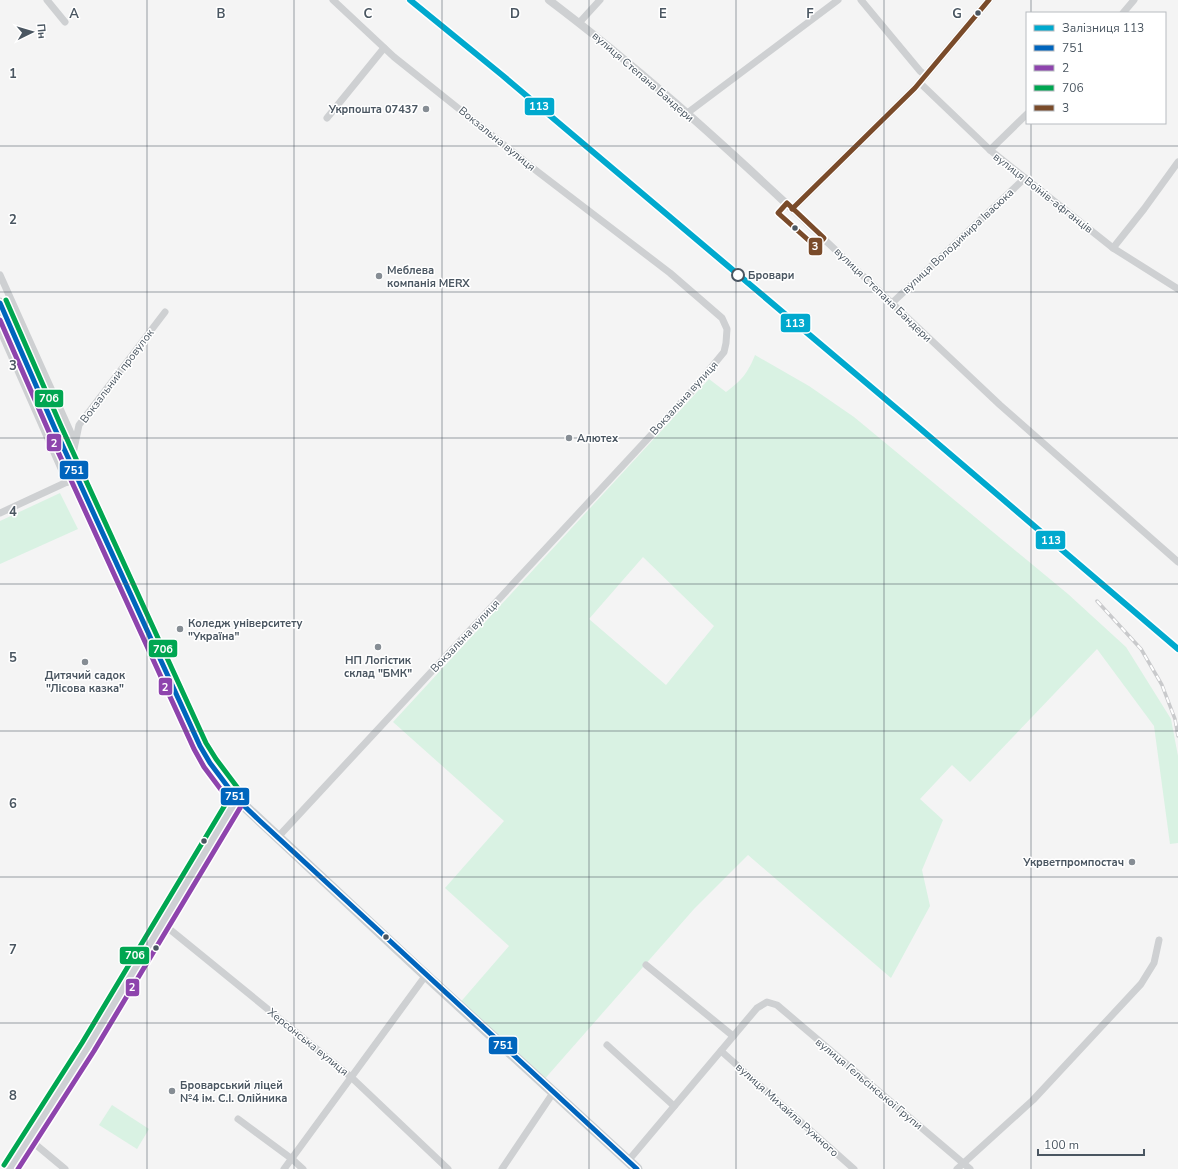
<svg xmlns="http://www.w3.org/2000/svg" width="1178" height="1169" font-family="'Nunito Sans',sans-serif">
<rect width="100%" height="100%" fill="#f4f4f4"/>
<g fill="#d9f2e3" fill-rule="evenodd">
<path d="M 755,355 L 809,386 L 854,417 L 1068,594 L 1126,647 L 1171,719 L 1178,756 L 1178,843 L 1170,844 L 1154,726 L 1097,649 L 970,782 L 952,765 L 920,799 L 943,820 L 922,870 L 930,906 L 891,978 L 748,855 L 694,909 L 542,1082 L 458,1005 L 509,946 L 445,888 L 504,821 L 393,722 L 709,379 L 726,392 C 741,381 748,373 755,355 ZM 643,557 L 714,626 L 666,685 L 589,619 Z"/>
<path d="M 60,493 L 78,529 L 0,564 L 0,521 Z"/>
<path d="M 112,1105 L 149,1129 L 137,1149 L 99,1125 Z"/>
</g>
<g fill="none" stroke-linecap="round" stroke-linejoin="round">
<g stroke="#ced0d2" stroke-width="7">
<path d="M 47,0 L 65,22"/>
<path d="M 861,0 L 920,71 L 926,76"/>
<path d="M 1123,13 L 1134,0"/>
<path d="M 579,23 L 600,0"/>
<path d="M 920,83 L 990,150 L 1025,178 L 1113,248 L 1178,289"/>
<path d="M 686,114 L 838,0"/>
<path d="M 327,118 L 384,48"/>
<path d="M 990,150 L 1027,114"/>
<path d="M 792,209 L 1000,405 L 1178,562"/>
<path d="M 1113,248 L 1144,209 L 1178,162"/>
<path d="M 0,275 L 75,442"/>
<path d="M 892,303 L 1025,178"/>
<path d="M 0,330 L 67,482"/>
<path d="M 67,482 L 79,425 L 165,312"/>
<path d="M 0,513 L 67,482"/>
<path d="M 278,837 L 691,392 L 724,352 L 726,343 L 727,329 L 722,318 L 670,273 L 538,172 L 394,57 L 333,0"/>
<path d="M 162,923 L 351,1077 L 448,1169"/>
<path d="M 646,965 L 733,1036"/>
<path d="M 607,1045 L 674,1106"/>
<path d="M 721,1051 L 854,1169"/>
<path d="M 238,1119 L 292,1159 L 303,1169"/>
<path d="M 29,1139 L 65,1169"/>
<path d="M 628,1161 L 757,1008 L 767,1002 L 777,1005 L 970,1169"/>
<path d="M 284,1169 L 426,975"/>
<path d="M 502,1169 L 553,1093"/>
<path d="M 957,1169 L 1033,1100 L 1141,984 L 1154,963 L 1159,940"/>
</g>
<path stroke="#ced0d2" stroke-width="8" d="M 549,0 C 634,64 714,136 792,209 L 915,88 L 989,0"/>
<path stroke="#ced0d4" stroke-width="10" d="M 10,1169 L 88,1047 L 237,799"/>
<path stroke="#caced1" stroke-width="11" d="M 136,607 L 200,746 L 210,763 L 237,799 L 419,969 L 637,1169"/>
<defs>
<path id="rail" d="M 1097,601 L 1141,649 L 1162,685 L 1175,719 L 1178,736"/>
</defs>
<use href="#rail" stroke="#c9cacc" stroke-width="3.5"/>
<use href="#rail" stroke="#fff" stroke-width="2" stroke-dasharray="6" stroke-linecap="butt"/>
<path stroke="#caced1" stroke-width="11" d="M 0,303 L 55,429 L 136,607"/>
<defs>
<path id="bus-1" d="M 0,303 L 55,429 L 200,746 L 210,763 L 237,799 L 260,821 L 637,1169"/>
<g id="bus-2">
<path d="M 0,320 L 49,432 L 194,749 L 204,767 L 231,803"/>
<path d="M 18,1169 L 94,1051 L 243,803"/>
</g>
<g id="bus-3">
<path d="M 6,300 L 61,426 L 206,743 L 216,759 L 243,795"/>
<path d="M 4,1165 L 82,1043 L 231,795"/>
</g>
<g id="bus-4">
<path d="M 787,203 L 824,238 L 816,247 L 778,213 Z"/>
<path d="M 792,209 L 915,88 L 989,0"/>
</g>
</defs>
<use href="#bus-1" stroke="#fff" stroke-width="8"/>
<use href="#bus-2" stroke="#fff" stroke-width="8"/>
<use href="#bus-3" stroke="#fff" stroke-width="8"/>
<use href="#bus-4" stroke="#fff" stroke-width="8"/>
<use href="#bus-1" stroke="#0065bd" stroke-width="5"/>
<use href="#bus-2" stroke="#8e44ad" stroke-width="5"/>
<use href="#bus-3" stroke="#00a651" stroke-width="5"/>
<use href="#bus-4" stroke="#7a4b2a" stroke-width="5"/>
<defs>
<path id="rail-1" d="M 410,0 L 502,75 L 909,419 L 1178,649"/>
</defs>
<use href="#rail-1" stroke="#fff" stroke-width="9"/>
<use href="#rail-1" stroke="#00a9ce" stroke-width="6"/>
</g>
<path fill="none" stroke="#4a5661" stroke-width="1" stroke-opacity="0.55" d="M 147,0 L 147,1169M 294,0 L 294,1169M 442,0 L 442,1169M 589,0 L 589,1169M 736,0 L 736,1169M 884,0 L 884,1169M 1031,0 L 1031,13M 1031,123 L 1031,1169M 0,146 L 1178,146M 0,292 L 1178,292M 0,438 L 1178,438M 0,584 L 1178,584M 0,731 L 1178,731M 0,877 L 1178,877M 0,1023 L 1178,1023"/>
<g fill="#4a5661" stroke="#fff" stroke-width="1.5">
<circle cx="978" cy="13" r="3.5"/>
<circle cx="795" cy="228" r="3.5"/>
<circle cx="204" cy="841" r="3.5"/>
<circle cx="386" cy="937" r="3.5"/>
<circle cx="156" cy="948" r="3.5"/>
</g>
<g fill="#868d94" stroke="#fff" stroke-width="1.5">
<circle cx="426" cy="109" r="4"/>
<circle cx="379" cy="276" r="4"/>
<circle cx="569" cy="438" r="4"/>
<circle cx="180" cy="629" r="4"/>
<circle cx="378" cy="647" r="4"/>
<circle cx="85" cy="662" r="4"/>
<circle cx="1132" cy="862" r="4"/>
<circle cx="172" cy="1091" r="4"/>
</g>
<circle fill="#fff" stroke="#4a5661" stroke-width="2" cx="738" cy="275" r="6"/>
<g text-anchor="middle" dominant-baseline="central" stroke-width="3" stroke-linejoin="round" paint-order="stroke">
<g font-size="11" fill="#4a5661" stroke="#fff">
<text transform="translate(643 77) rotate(41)">вулиця Степана Бандери</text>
<text transform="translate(497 139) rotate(39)">Вокзальна вулиця</text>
<text transform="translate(1043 193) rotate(38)">вулиця Воїнів-афганців</text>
<text transform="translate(958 241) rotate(-43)">вулиця Володимира Івасюка</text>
<text transform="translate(883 295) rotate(44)">вулиця Степана Бандери</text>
<text transform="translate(117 376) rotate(-53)">Вокзальний провулок</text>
<text transform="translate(684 398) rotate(-48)">Вокзальна вулиця</text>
<text transform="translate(465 636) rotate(-47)">Вокзальна вулиця</text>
<text transform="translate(308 1042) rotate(39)">Херсонська вулиця</text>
<text transform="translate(869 1084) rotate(40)">вулиця Гельсінської Групи</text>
<text transform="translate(787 1110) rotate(42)">вулиця Михайла Ружного</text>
</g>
<g font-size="11" font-weight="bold" fill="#4a5661" stroke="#fff" text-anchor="start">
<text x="418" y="109" text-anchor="end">Укрпошта 07437</text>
<text x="387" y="270">Меблева<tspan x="387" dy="13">компанія MERX</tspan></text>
<text x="577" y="438">Алютех</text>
<text x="188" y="623">Коледж університету<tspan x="188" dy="13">"Україна"</tspan></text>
<text x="378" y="660" text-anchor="middle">НП Логістик<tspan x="378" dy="13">склад "БМК"</tspan></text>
<text x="85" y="675" text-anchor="middle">Дитячий садок<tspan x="85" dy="13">"Лісова казка"</tspan></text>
<text x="1124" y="862" text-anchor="end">Укрветпромпостач</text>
<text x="180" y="1085">Броварський ліцей<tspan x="180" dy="13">№4 ім. С.І. Олійника</tspan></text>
</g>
<g font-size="11" font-weight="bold" fill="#4a5661" stroke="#fff" text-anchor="start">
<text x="748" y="275">Бровари</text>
</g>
</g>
<g font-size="13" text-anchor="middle" font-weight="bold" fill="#4a5661" stroke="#fff" stroke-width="3" stroke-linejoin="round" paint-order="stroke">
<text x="74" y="18">A</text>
<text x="221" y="18">B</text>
<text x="368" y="18">C</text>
<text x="515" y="18">D</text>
<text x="663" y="18">E</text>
<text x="810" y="18">F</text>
<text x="957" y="18">G</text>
<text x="13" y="78">1</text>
<text x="13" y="224">2</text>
<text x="13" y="370">3</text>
<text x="13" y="516">4</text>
<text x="13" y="662">5</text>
<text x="13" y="808">6</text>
<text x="13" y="954">7</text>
<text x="13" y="1100">8</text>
</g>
<g stroke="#fff" stroke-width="1.5">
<rect x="524" y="97" width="31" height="19" rx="4" fill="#00a9ce"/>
<rect x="808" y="237" width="15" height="19" rx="4" fill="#7a4b2a"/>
<rect x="780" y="313" width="31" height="20" rx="4" fill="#00a9ce"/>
<rect x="34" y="389" width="30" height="19" rx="4" fill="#00a651"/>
<rect x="46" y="433" width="16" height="19" rx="4" fill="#8e44ad"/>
<rect x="59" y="460" width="30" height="20" rx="4" fill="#0065bd"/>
<rect x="1035" y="530" width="31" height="20" rx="4" fill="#00a9ce"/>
<rect x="148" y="639" width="30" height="19" rx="4" fill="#00a651"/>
<rect x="158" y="677" width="15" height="19" rx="4" fill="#8e44ad"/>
<rect x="220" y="787" width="30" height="19" rx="4" fill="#0065bd"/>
<rect x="119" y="946" width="31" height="19" rx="4" fill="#00a651"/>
<rect x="125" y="978" width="15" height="19" rx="4" fill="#8e44ad"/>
<rect x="488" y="1036" width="30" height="19" rx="4" fill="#0065bd"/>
</g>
<g font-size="11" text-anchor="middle" font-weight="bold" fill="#fff">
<text x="539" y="110">113</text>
<text x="815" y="250">3</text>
<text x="795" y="327">113</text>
<text x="49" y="402">706</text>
<text x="54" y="447">2</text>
<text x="74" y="474">751</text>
<text x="1051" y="544">113</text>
<text x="163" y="653">706</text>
<text x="165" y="691">2</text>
<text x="235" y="800">751</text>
<text x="135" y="959">706</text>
<text x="132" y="991">2</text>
<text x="503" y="1049">751</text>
</g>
<rect x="1026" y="12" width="140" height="112" fill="#ffffff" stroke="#b7bbc0"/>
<rect x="1034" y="25" width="20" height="6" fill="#00a9ce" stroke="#b7bbc0"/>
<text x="1062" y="32" font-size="12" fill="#4a5661">Залізниця 113</text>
<rect x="1034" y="45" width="20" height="6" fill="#0065bd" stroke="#b7bbc0"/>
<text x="1062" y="52" font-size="12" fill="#4a5661">751</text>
<rect x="1034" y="65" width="20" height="6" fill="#8e44ad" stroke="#b7bbc0"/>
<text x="1062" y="72" font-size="12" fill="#4a5661">2</text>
<rect x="1034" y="85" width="20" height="6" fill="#00a651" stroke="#b7bbc0"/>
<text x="1062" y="92" font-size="12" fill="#4a5661">706</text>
<rect x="1034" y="105" width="20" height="6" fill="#7a4b2a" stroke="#b7bbc0"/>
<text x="1062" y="112" font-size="12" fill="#4a5661">3</text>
<g transform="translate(32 32) rotate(85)" stroke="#ffffff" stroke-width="3" paint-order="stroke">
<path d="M0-3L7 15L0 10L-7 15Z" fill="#4a5661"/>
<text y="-6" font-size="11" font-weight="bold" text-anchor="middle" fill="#4a5661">Пн</text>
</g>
<path d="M1038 1149v6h106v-6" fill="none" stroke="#4a5661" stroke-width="2"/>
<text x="1044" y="1149" font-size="12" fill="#4a5661" stroke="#ffffff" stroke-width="3" paint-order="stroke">100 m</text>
</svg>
